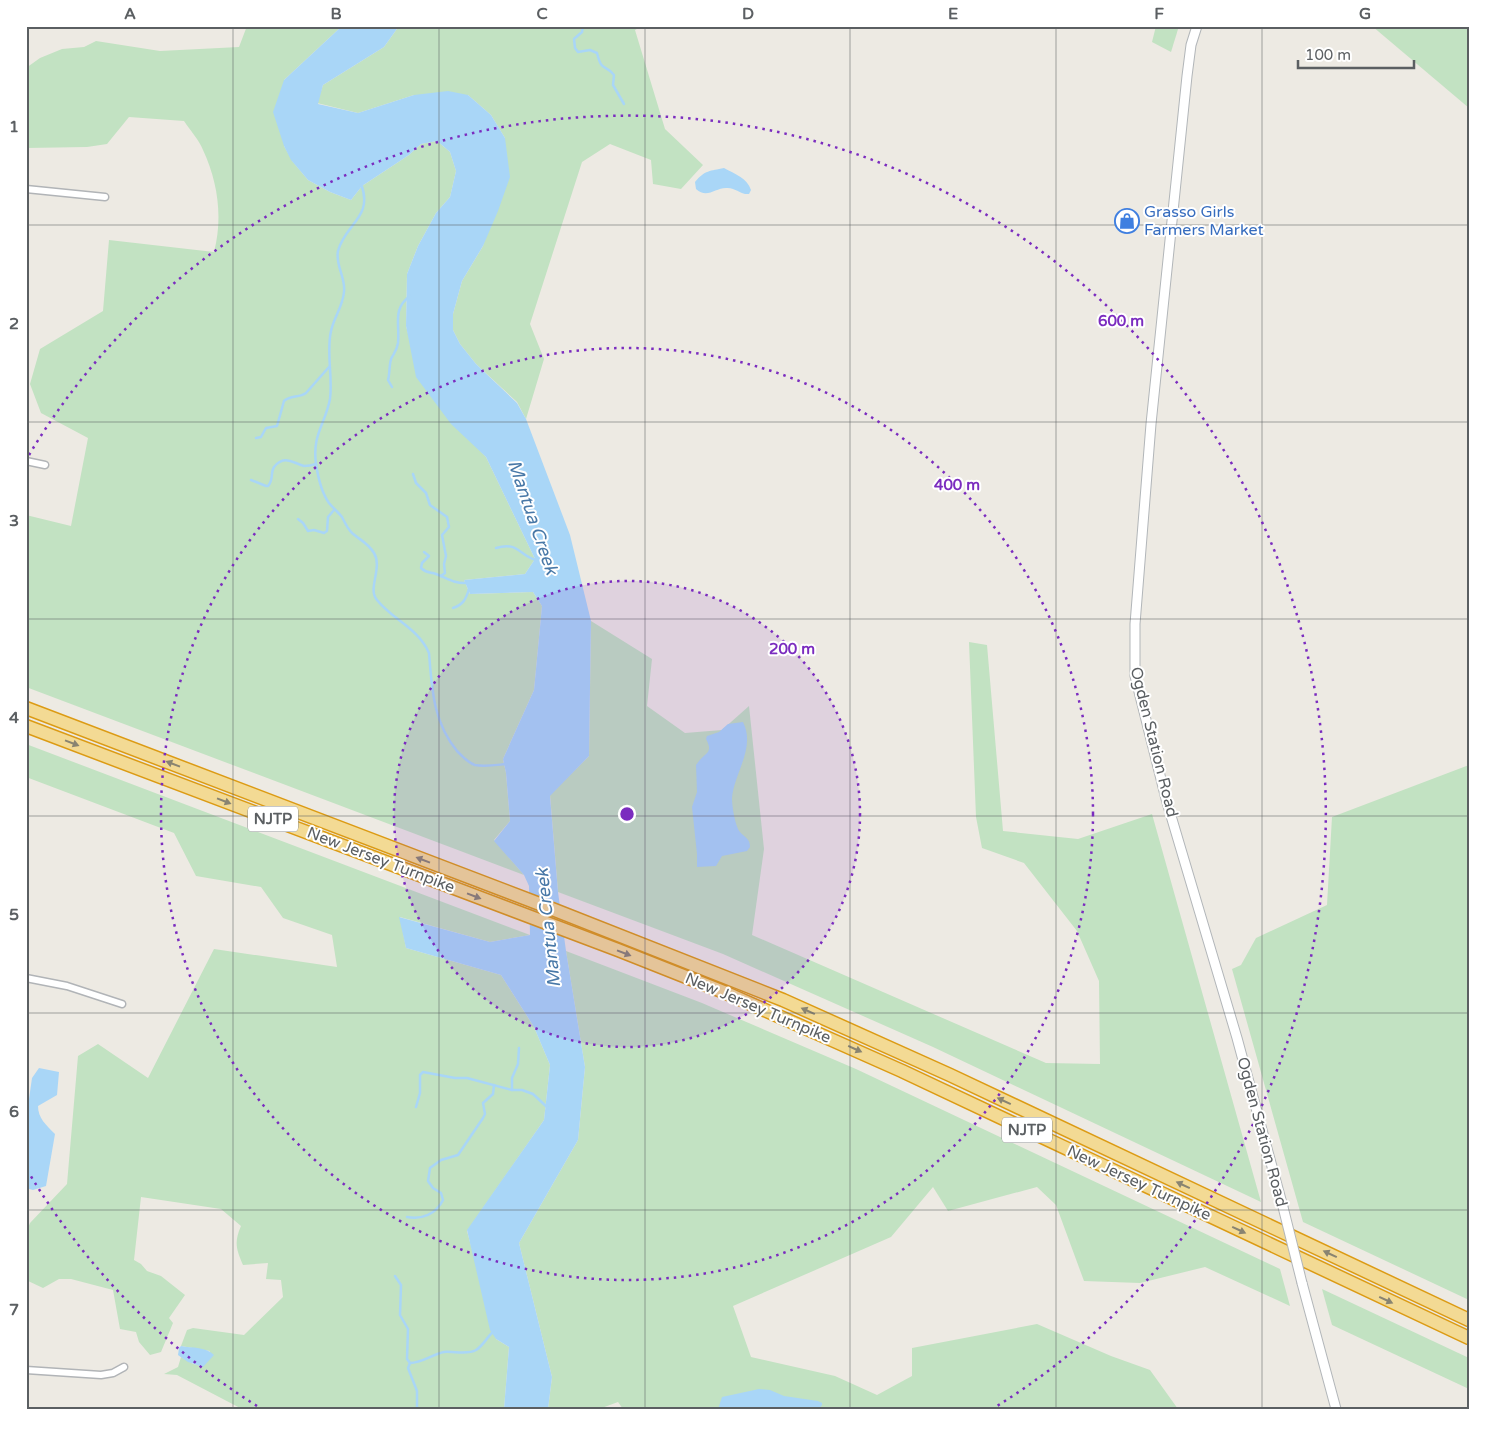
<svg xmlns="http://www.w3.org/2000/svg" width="1495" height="1435" font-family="'Varela Round',sans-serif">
<rect width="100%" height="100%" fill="#edeae3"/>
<g fill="#c2e2c2">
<path d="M 247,26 L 342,26 L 284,80 L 284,146 L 293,162 L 308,180 L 330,192 L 351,200 L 362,186 L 409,155 L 421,144 L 437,141 L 450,152 L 456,171 L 450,197 L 436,213 L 418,246 L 407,274 L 406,326 L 412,349 L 472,442 L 486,457 L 535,559 L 525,574 L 464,580 L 470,594 L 533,592 L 542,606 L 534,690 L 503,759 L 506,773 L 510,821 L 494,840 L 524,875 L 26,687 L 26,515 L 71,526 L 88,438 L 41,413 L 30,384 L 40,349 L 103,311 L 109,240 L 214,252 C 223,218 218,182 203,150 C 199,140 190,130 184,121 L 129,117 L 107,144 L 87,147 L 26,148 L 26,68 L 40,58 L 62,49 L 84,47 L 96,41 L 160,51 L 239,47 Z"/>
<path d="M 399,26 L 642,26 L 635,30 L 665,129 L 703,165 L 681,189 L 653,184 L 651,160 L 610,144 L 582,162 L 530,324 L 544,359 L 526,419 L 517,402 L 476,364 L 460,344 L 453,330 L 453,314 L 462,281 L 483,246 L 505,138 L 491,115 L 468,95 L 414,95 L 358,113 L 317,103 L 323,85 L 384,47 Z"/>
<path d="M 1156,26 L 1179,26 L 1171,52 L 1152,42 Z"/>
<path d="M 1372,26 L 1469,26 L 1469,108 Z"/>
<path d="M 591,621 L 652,659 L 647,706 L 685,733 L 722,730 L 749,706 L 764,849 L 752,935 L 1046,1063 L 1100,1064 L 1099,981 L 1077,931 L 1024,863 L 982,848 L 976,817 L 969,642 L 987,645 L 1003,831 L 1078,839 L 1152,814 L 1261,1202 L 933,1047 L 723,954 L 558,892 L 550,795 L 589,756 Z"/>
<path d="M 26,744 L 530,935 L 490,942 L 400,917 L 406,948 L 501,975 L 534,1027 L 550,1065 L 544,1120 L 467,1231 L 496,1339 L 509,1347 L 504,1409 L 242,1409 L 177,1375 L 164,1374 L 178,1367 L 181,1357 L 193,1364 L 199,1365 L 210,1351 L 181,1346 L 187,1330 L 193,1328 L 244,1335 L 283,1297 L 281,1280 L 266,1279 L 268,1263 L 243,1265 C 236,1249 234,1242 241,1226 L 221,1209 L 141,1197 L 134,1260 L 141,1264 L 147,1271 L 161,1276 L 185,1295 L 169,1318 L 173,1323 L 161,1352 L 150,1355 L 139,1342 L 136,1332 L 120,1329 L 113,1290 L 71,1279 L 59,1279 L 43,1288 L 26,1280 L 26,1233 L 30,1223 L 67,1184 L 78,1056 L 98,1044 L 148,1078 L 214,949 L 337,967 L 332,935 L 283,918 L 261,887 L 196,876 L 174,833 L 26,777 Z"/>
<path d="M 1469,765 L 1469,1300 L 1303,1222 L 1232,969 L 1241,965 L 1256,938 L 1327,905 L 1332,817 Z"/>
<path d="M 566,951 L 702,1003 L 856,1069 L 1280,1269 L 1290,1306 L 1205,1267 L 1140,1283 L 1084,1281 L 1056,1205 L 1037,1187 L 948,1211 L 933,1187 L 891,1237 L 733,1306 L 751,1357 L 835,1376 L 877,1395 L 912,1376 L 912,1348 L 1037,1324 L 1111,1356 L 1150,1370 L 1178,1409 L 623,1409 L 618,1402 L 599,1409 L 548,1409 L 552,1377 L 519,1243 L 578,1140 L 585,1067 Z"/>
<path d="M 1322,1289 L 1469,1358 L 1469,1389 L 1332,1325 Z"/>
</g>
<g fill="#a9d6f7">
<path d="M 342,26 L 399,26 L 384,47 L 323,85 L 318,104 L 358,113 L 414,95 L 448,91 L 468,95 L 491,115 L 505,138 L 510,177 L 498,211 L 483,246 L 462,281 L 453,314 L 453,330 L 460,344 L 476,364 L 517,403 L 526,419 L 570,535 L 591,621 L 589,756 L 550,796 L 558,892 L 566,951 L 585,1067 L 578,1140 L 519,1243 L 552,1377 L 548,1409 L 504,1409 L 509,1347 L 496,1339 L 490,1330 L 467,1230 L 544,1120 L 550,1065 L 534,1027 L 501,975 L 406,948 L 399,917 L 490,942 L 530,935 L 529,886 L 524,875 L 494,841 L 510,821 L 506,773 L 503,759 L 534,690 L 542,606 L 533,592 L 470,594 L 464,580 L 525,574 L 535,559 L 486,457 L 451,424 L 416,377 L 406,326 L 407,274 L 418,246 L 436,213 L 450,197 L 456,171 L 450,152 L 437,141 L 421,144 L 409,155 L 362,186 L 351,200 L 330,192 L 308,180 L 291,160 L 284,146 L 273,112 L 284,80 Z"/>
<path d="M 724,168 C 735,174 747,178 751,190 L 749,194 C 741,195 735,187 726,188 C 715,188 707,199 696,189 L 695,182 C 705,170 710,171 724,168 Z"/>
<path d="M 743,722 C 756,748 734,773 732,798 C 732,806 735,826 740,832 C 745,838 750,838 750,847 L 747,851 L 722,856 L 716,866 L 697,867 L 697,854 L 692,807 L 697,792 L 696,765 C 705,752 714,754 706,739 L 707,736 L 719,732 L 728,724 Z"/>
<path d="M 39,1068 L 59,1072 L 57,1095 L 38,1106 C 38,1118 46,1125 55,1134 L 46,1186 L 33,1190 L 26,1188 L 26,1120 L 32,1078 Z"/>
<path d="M 181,1346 C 192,1348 207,1347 214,1355 L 203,1367 L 188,1362 L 178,1355 L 179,1348 Z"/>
<path d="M 759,1389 L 770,1390 L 784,1396 L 818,1401 L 822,1403 L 822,1405 L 819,1409 L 718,1409 L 722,1397 Z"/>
</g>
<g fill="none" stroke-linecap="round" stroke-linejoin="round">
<g stroke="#a9d6f7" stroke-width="2.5">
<path d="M 583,26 L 582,32 L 574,39 L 575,48 L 578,52 L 590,50 L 597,53 C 602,73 604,63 614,75 L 613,85 L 624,104"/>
<path d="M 361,184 C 374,217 345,224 338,251 C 335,265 346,278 344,292 C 343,306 334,317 331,331 C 326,353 333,376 330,399 C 325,425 312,434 316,464 C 318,477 321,492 329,503 C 333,508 338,512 342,517 C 345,523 347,528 352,533 C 360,540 368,543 374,553 C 383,568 367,589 377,600 C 393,620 418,628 429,653 C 432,689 433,722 457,751 C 462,756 468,763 475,765 C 485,767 496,765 506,764"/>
<path d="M 392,387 L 388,380 C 390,374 389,361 392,357 C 395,352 397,350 398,343 C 400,324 392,309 410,296"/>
<path d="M 256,438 L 261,437 L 266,428 L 277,426 L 284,401 C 290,395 299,398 306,393 L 329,367"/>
<path d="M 413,474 L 416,483 L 426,493 L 430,505 L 447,517 L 449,527 L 442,535 L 446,556 L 444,564 L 445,573 L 441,576"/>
<path d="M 251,480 L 266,486 L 268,486 C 274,480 270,473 274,467 C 284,454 293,463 304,466 C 308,466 313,465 316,464"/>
<path d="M 298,519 L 303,523 L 308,531 L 314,530 L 324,533 L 327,531 L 328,517 L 334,510"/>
<path d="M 496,548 C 519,541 519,556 536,560"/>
<path d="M 424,552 L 429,556 L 422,563 L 421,568 C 426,573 429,572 436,574 C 447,578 454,584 467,583"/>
<path d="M 453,608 C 463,605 466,599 469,589"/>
<path d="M 512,1090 L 512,1078 L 518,1064 L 519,1048"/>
<path d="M 416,1107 L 420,1093 L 420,1075 L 423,1072 L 455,1078 L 467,1078 L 512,1090 L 522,1090 L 533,1094 L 548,1108"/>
<path d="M 407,1217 C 422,1220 436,1214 443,1200 L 441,1193 L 433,1188 L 428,1181 L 430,1168 L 441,1160 L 458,1155 L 483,1118 L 485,1114 L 483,1103 L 493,1094 L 494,1085"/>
<path d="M 395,1276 L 401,1285 L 400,1315 L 408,1329 L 407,1359 L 410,1363 L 408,1368 L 417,1391 L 417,1409"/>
<path d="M 410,1363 C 422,1363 433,1354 444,1352 C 454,1351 468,1355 476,1350 C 483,1346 487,1337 493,1332"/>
</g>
<defs>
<g id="street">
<path d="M 26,189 L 105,197"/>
<path d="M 26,461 L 45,465"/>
<path d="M 26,978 L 67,986 L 122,1004"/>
<path d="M 26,1370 L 101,1375 L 113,1373 L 124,1367"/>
</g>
<g id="secondary">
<path d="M 1197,26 L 1191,45 L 1187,76 L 1151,424 L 1135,624 L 1135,676 L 1166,799 L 1237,1038 L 1283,1207"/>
<path d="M 1302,1283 L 1336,1409"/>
</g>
<g id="highway">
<path d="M 26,708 L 537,903 L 783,1000 L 950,1075 L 1469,1320"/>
<path d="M 26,726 L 618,950 L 724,992 L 902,1071 L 1469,1338"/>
</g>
</defs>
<use href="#street" stroke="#b1b4b7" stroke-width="9"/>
<use href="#secondary" stroke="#b2b6b9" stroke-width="11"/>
<use href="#highway" stroke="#dc9b14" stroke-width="15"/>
<use href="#street" stroke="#fff" stroke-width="6"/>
<use href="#secondary" stroke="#fff" stroke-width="9"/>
<use href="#highway" stroke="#f3da94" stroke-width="12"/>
<defs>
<path id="secondary-bridge" d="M 1283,1207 L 1302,1283"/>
</defs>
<use href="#secondary-bridge" stroke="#b2b6b9" stroke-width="11" stroke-linecap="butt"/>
<use href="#secondary-bridge" stroke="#fff" stroke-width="9"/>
</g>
<defs><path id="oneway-solid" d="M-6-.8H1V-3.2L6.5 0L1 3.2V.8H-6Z" transform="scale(1.25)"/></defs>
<g fill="#898471">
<use href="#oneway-solid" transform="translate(72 743) rotate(21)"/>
<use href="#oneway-solid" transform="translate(173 764) rotate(-159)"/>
<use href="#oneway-solid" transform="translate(224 801) rotate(21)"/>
<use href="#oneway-solid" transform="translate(423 860) rotate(-159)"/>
<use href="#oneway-solid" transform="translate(474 896) rotate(21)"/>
<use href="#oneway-solid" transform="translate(624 953) rotate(21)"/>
<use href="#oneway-solid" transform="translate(808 1011) rotate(-156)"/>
<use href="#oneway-solid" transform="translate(855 1049) rotate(24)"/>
<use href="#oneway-solid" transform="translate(1004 1101) rotate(-155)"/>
<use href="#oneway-solid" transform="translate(1183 1185) rotate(-155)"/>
<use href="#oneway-solid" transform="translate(1239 1230) rotate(25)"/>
<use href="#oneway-solid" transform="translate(1330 1254) rotate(-155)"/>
<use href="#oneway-solid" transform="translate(1386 1300) rotate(25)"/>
</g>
<path fill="none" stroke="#5b5f62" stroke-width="1" stroke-opacity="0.55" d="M 233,26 L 233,1409M 439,26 L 439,1409M 645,26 L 645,1409M 850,26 L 850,1409M 1056,26 L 1056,1409M 1262,26 L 1262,1409M 26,225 L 1469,225M 26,422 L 1469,422M 26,619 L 1469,619M 26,816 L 1469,816M 26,1013 L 1469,1013M 26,1210 L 1469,1210"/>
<circle cx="627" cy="814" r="233" fill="#7b2cbf" fill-opacity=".12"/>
<g fill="none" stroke="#7b2cbf" stroke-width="2.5" stroke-dasharray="2.5 5">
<circle cx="627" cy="814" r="233"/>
<circle cx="627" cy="814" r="466"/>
<path d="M257 1406A698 698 0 0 1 29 1173M29 455A698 698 0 1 1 997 1406"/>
</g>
<defs>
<symbol id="shop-ring" viewBox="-11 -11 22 22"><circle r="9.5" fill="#fff" stroke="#3f7fe0" stroke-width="1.5"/><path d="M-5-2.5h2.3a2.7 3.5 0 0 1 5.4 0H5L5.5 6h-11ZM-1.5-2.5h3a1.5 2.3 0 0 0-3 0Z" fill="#3f7fe0"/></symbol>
</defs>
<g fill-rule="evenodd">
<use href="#shop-ring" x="1113" y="207" width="28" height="28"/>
</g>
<g text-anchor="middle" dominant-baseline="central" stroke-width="4" stroke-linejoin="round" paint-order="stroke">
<g fill="#fff" stroke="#8c8f91" stroke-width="1">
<rect x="248" y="806.5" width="50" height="25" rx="4"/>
<rect x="1002" y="1117.5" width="50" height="25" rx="4"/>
</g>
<g font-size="15" font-weight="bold" fill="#5b5f62">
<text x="273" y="819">NJTP</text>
<text x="1027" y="1130">NJTP</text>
</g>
<g font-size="16" fill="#366cbe" stroke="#fff" text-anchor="start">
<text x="1144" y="212">Grasso Girls<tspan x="1144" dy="18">Farmers Market</tspan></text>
</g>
<g font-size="16" fill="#5b5f62" stroke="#fff">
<text transform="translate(1154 742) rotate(76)">Ogden Station Road</text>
<text transform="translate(381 860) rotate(21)">New Jersey Turnpike</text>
<text transform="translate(758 1008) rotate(23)">New Jersey Turnpike</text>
<text transform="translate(1262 1132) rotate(75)">Ogden Station Road</text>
<text transform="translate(1139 1183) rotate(25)">New Jersey Turnpike</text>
</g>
<g font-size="18" font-style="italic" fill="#4878a7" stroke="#fff">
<text transform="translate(533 517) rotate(71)">Mantua Creek</text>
<text transform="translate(548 928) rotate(-96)">Mantua Creek</text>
</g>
</g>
<circle cx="627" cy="814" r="8" fill="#7b2cbf" stroke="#fff" stroke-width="2.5"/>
<g font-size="15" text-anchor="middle" font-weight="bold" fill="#7b2cbf" stroke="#fff" stroke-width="4" stroke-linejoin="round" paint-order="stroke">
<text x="1121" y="326">600 m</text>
<text x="957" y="490">400 m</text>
<text x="792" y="654">200 m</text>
</g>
<rect width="1495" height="1435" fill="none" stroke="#ffffff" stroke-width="55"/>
<path d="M1298 60v8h116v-8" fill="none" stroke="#5b5f62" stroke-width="2.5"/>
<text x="1305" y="60" font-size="15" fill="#5b5f62" stroke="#ffffff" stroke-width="4" paint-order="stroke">100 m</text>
<rect x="28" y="28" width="1440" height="1380" fill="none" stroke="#5b5f62" stroke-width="2"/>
<g font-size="16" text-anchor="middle" font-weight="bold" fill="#5b5f62">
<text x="130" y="19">A</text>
<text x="336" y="19">B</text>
<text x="542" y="19">C</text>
<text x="748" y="19">D</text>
<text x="953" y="19">E</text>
<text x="1159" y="19">F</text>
<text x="1365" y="19">G</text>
<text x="14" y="132">1</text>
<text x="14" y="329">2</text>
<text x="14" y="526">3</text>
<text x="14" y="723">4</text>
<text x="14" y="920">5</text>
<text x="14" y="1117">6</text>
<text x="14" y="1315">7</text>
</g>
</svg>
